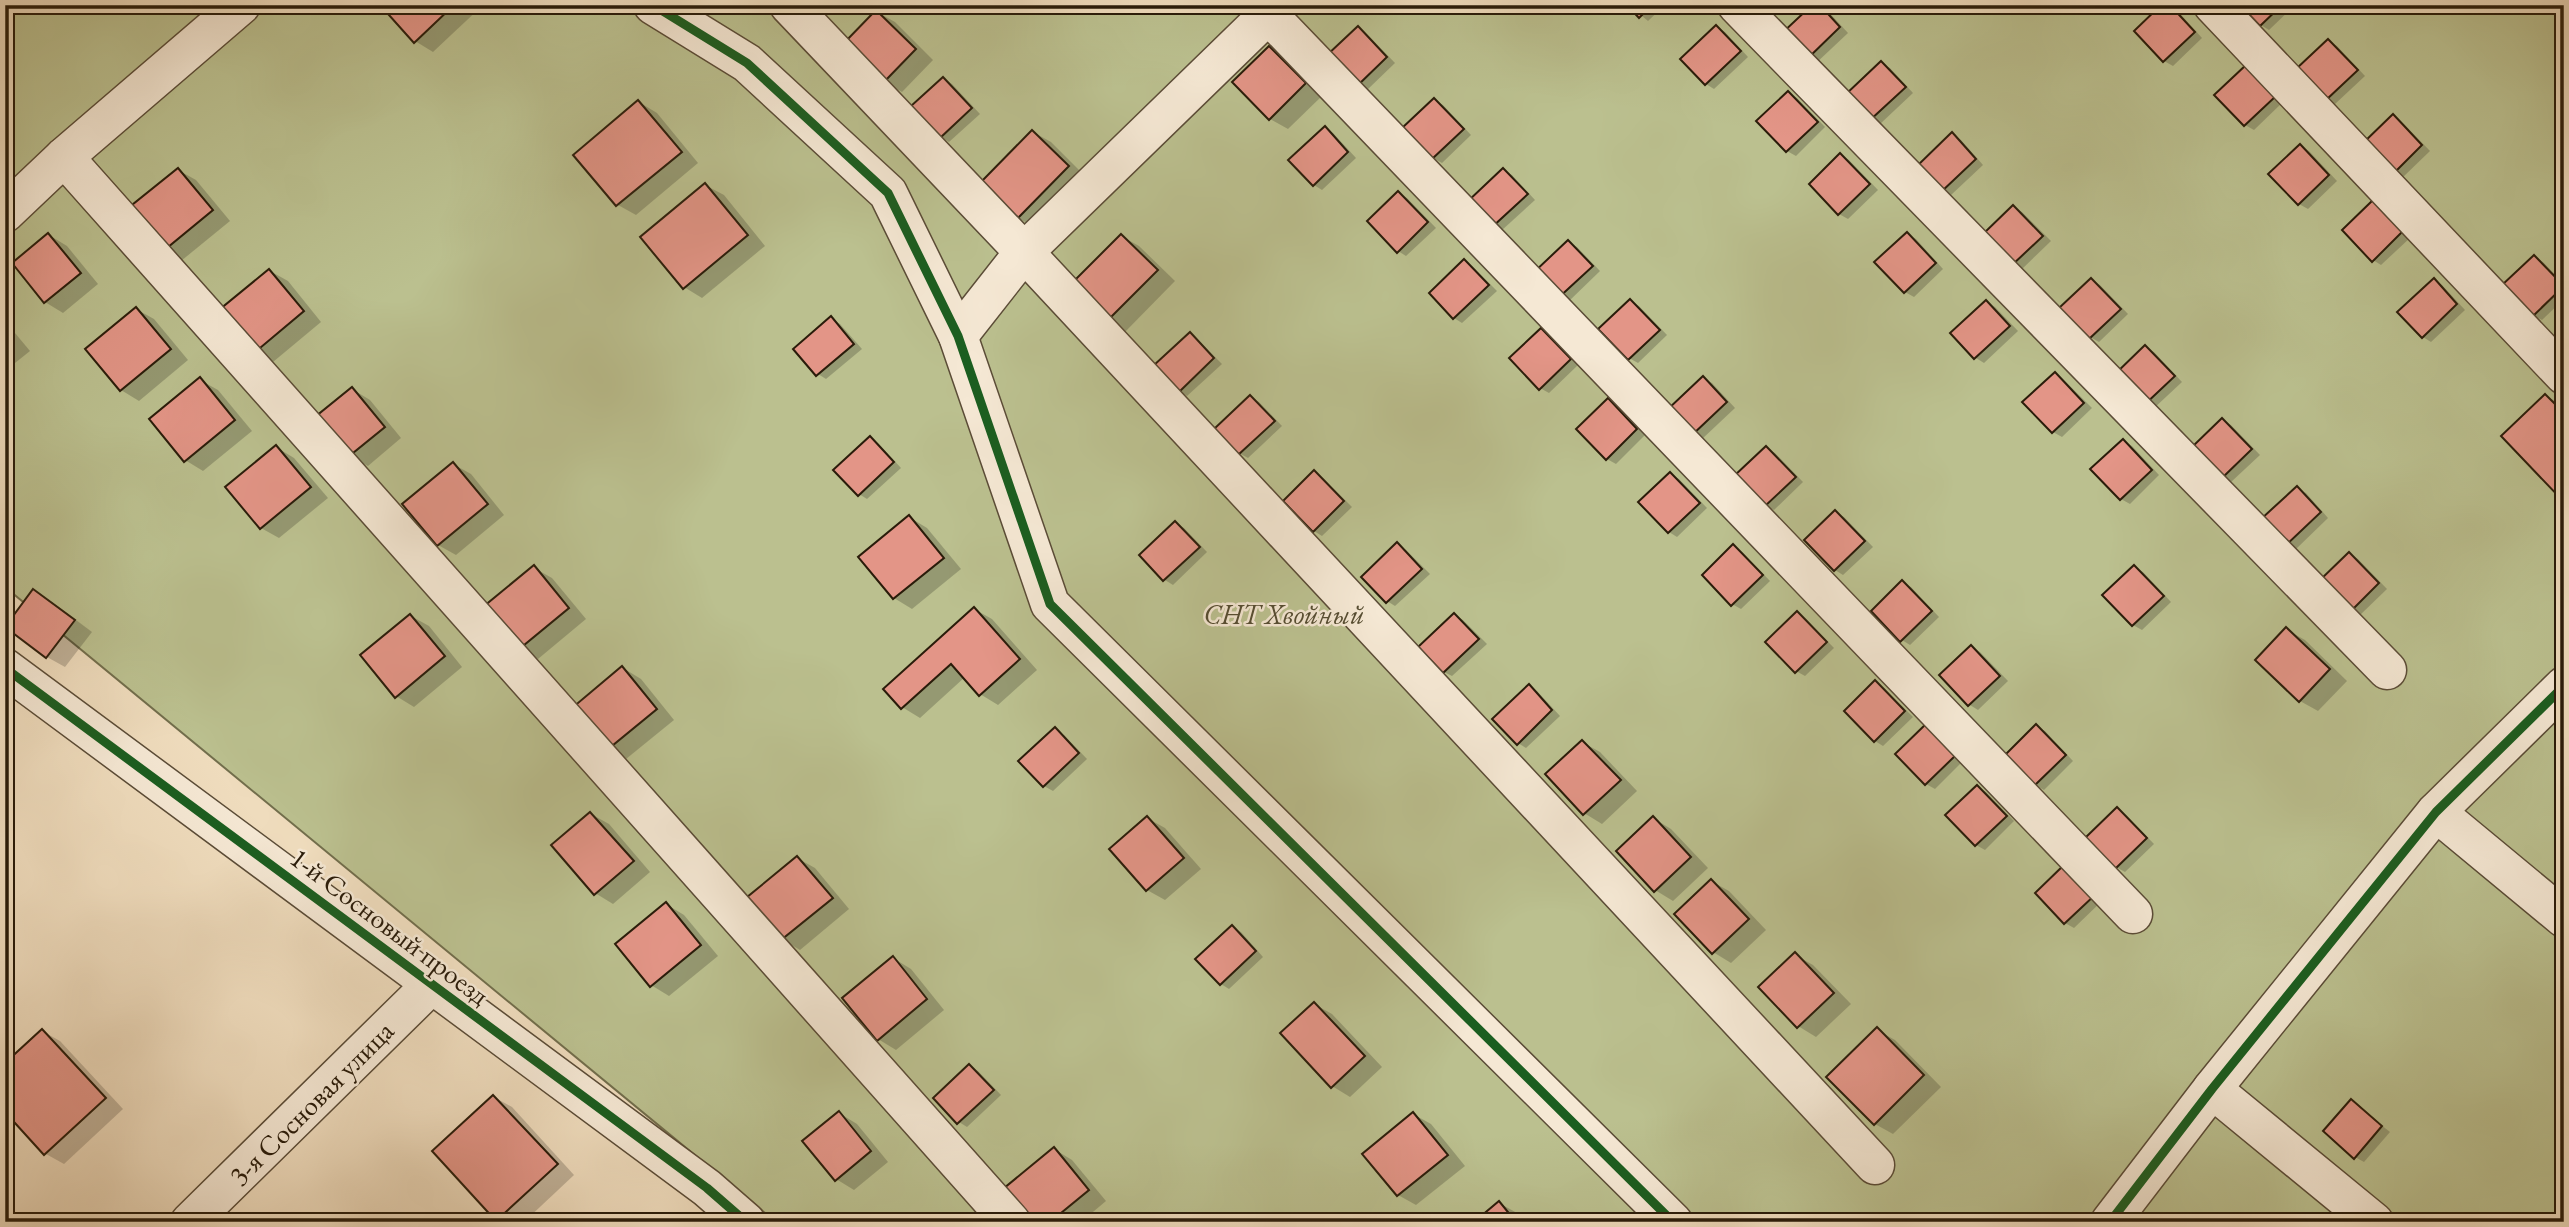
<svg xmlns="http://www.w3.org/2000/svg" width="2569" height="1227" font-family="'EB Garamond',serif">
<rect width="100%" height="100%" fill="#efdcbd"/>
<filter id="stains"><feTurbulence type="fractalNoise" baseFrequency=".00286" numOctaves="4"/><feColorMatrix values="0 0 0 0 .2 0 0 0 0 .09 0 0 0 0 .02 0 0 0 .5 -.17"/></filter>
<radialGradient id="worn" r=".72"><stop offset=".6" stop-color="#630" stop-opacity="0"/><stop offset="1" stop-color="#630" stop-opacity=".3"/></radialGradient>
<path fill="#bbc08f" stroke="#726e4c" stroke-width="2" d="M 5,5 L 2564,5 L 2564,1222 L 776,1222 L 5,587 Z"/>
<g fill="#0003">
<path d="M 382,5 L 483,5 L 433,52 L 415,41 Z"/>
<path d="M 1629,5 L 1665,5 L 1648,21 Z"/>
<path d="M 1814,5 L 1825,8 L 1848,33 L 1814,65 L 1806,60 Z"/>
<path d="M 2163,5 L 2175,8 L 2202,38 L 2173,66 L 2164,61 L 2136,31 Z"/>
<path d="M 2242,5 L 2295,5 L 2269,30 L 2261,25 Z"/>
<path d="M 877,12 L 895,22 L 933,60 L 902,92 L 884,82 Z"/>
<path d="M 1717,27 L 1725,32 L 1748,57 L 1714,89 L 1706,84 Z"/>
<path d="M 1358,28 L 1366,33 L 1395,63 L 1366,91 L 1357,86 Z"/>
<path d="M 2328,41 L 2337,46 L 2365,76 L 2335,104 L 2327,99 Z"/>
<path d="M 1269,48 L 1287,58 L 1323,95 L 1288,129 L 1270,119 Z"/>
<path d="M 1881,63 L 1890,68 L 1913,93 L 1879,125 L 1870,120 Z"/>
<path d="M 2246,67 L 2283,102 L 2254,130 L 2245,125 Z"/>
<path d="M 944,79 L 952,84 L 980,114 L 949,142 L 941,137 Z"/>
<path d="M 1788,93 L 1797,98 L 1825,127 L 1796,156 L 1787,151 Z"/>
<path d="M 1434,100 L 1443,105 L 1471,135 L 1442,163 L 1433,158 L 1405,128 Z"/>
<path d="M 639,102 L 657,113 L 698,163 L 636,215 L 618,205 L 576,155 Z"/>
<path d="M 2393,116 L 2401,121 L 2430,151 L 2401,179 L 2392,174 Z"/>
<path d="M 1325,128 L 1333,133 L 1356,158 L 1322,190 L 1314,185 Z"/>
<path d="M 1033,132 L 1051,142 L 1086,177 L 1036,228 L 1018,218 Z"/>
<path d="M 1952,135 L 1961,140 L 1983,165 L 1950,196 L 1941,191 Z"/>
<path d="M 2300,146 L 2309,151 L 2337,181 L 2308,209 L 2299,204 Z"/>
<path d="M 1841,155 L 1849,160 L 1878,190 L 1848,219 L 1839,214 Z"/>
<path d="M 178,170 L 196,180 L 230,221 L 181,261 L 130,210 Z"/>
<path d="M 1503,170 L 1512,175 L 1535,200 L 1501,231 L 1492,226 Z"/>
<path d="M 705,185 L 724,195 L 765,246 L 702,298 L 684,287 Z"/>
<path d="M 1398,193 L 1407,198 L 1436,228 L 1406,256 L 1398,251 Z"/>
<path d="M 2374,202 L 2411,237 L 2381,265 L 2373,260 Z"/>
<path d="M 2014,207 L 2022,212 L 2051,241 L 2021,270 L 2012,265 Z"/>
<path d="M 1907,234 L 1916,239 L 1943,269 L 1914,297 L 1905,292 L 1877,262 Z"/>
<path d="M 49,235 L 67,246 L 98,284 L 63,313 L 45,302 L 14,264 Z"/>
<path d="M 1121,236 L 1139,246 L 1175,281 L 1124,333 L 1106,322 Z"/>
<path d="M 1568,242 L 1577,247 L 1600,271 L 1566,304 L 1557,299 Z"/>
<path d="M 2534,257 L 2543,262 L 2564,284 L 2564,299 L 2542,320 L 2533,315 Z"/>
<path d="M 1465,262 L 1473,267 L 1497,291 L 1462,323 L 1454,318 Z"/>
<path d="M 270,271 L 288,281 L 321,322 L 273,362 L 255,351 Z"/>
<path d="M 2091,280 L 2100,285 L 2128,314 L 2099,342 L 2090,337 Z"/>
<path d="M 2434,280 L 2442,285 L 2465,310 L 2431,342 L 2423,337 Z"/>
<path d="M 1630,301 L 1639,306 L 1667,335 L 1638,363 L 1629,358 Z"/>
<path d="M 1987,302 L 1995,307 L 2018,331 L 1984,363 L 1976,358 L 1952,334 Z"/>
<path d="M 136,309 L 154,319 L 188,360 L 139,401 L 121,390 L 88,349 Z"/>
<path d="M 831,319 L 840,324 L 862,349 L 826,379 L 818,374 Z"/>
<path d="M 5,321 L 30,351 L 5,371 Z"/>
<path d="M 1541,330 L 1550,335 L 1578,365 L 1549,393 L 1540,388 Z"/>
<path d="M 1190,335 L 1198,340 L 1222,364 L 1187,396 L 1179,391 Z"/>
<path d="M 2145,347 L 2154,352 L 2182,382 L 2152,410 L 2144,405 Z"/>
<path d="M 2055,374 L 2063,379 L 2092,408 L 2062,437 L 2053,432 L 2025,402 Z"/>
<path d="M 1703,378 L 1712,383 L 1735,408 L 1701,440 L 1669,410 Z"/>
<path d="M 200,380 L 218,390 L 252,431 L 203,471 L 185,460 Z"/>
<path d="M 352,389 L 370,400 L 401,438 L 368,466 L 349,456 Z"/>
<path d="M 2546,396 L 2564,406 L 2564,499 Z"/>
<path d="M 1251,397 L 1259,402 L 1282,426 L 1248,458 L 1239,453 Z"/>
<path d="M 1608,401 L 1616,406 L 1645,435 L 1616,464 L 1607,459 Z"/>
<path d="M 2222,420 L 2231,425 L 2260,455 L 2230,483 L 2222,478 Z"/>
<path d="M 870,438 L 878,443 L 901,468 L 867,499 L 859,494 Z"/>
<path d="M 2123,441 L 2132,446 L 2159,475 L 2130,504 L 2121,499 Z"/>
<path d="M 276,447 L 294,458 L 328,498 L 279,538 L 261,528 Z"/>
<path d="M 1766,448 L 1775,453 L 1803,482 L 1774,510 L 1765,506 Z"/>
<path d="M 453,464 L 471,474 L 504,515 L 456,555 L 438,545 Z"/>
<path d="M 1314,473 L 1323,478 L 1352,507 L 1322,536 L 1314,531 Z"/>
<path d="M 1670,474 L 1679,479 L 1707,508 L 1677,537 L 1669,532 Z"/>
<path d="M 2297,488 L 2306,493 L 2328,518 L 2295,550 L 2286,545 Z"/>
<path d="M 1835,512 L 1844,517 L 1873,547 L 1843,575 L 1835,570 Z"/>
<path d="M 909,517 L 927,528 L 961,569 L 912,609 L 894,598 L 861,557 Z"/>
<path d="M 1176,523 L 1184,528 L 1207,552 L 1173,585 L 1165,580 L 1141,555 Z"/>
<path d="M 1398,545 L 1406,550 L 1430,574 L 1395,606 L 1387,601 Z"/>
<path d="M 1733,547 L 1742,552 L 1770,581 L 1741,609 L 1732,604 Z"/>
<path d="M 2350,554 L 2358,559 L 2387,589 L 2358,617 L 2349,612 Z"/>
<path d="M 2134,567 L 2143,572 L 2171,602 L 2142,630 L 2133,625 L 2105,595 Z"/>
<path d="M 534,568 L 552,578 L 586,619 L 538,659 L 520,649 Z"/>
<path d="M 1902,582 L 1911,587 L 1939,617 L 1910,645 L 1902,640 Z"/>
<path d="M 34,591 L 52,602 L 92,632 L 65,667 L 47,657 Z"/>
<path d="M 974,609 L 992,619 L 1037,670 L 998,705 L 980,694 L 965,677 L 920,718 L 902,707 Z"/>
<path d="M 1797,614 L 1806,619 L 1834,648 L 1805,676 L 1796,671 Z"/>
<path d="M 1455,615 L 1463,620 L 1487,644 L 1452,676 L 1444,672 Z"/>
<path d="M 411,616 L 429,626 L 462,667 L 414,707 L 396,696 Z"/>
<path d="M 2287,630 L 2305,640 L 2347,681 L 2318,711 L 2300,701 Z"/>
<path d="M 1971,647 L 1980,652 L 2008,681 L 1978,710 L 1970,705 L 1941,675 Z"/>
<path d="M 623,668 L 641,679 L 674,720 L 626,759 L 608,749 Z"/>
<path d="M 1875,683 L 1884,688 L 1913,717 L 1883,746 L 1875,741 Z"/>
<path d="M 1529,686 L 1537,691 L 1560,716 L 1526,748 L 1518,743 Z"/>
<path d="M 1927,725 L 1964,760 L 1935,789 L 1926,784 Z"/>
<path d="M 2036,726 L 2045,731 L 2073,761 L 2044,790 L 2035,785 Z"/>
<path d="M 1055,730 L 1064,735 L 1087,759 L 1053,791 L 1044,786 Z"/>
<path d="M 1582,742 L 1600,752 L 1637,791 L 1602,824 L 1584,813 Z"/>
<path d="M 1977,787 L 1986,792 L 2014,821 L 1985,850 L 1976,845 Z"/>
<path d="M 2117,810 L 2126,815 L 2154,844 L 2125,872 L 2116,867 Z"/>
<path d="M 591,814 L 609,824 L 650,872 L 613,904 L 595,893 Z"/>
<path d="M 1147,818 L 1165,828 L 1201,869 L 1165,900 L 1147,890 Z"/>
<path d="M 1653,818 L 1671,829 L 1708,868 L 1673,901 L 1655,890 Z"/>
<path d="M 797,858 L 815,868 L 849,909 L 800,950 L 782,939 Z"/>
<path d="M 1711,881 L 1729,891 L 1766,930 L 1731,963 L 1713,952 Z"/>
<path d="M 2037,893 L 2104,899 L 2074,928 L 2065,923 Z"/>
<path d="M 666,904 L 684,915 L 718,956 L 669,996 L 651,985 Z"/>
<path d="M 1232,927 L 1241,932 L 1263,957 L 1229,989 L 1221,984 Z"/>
<path d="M 1795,955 L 1813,965 L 1851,1004 L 1816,1037 L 1798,1026 Z"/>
<path d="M 893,958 L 911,969 L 944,1010 L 896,1050 L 878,1039 Z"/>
<path d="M 1314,1004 L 1332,1014 L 1382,1067 L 1350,1097 L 1332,1086 Z"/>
<path d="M 1877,1030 L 1895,1040 L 1941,1087 L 1893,1134 L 1875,1124 Z"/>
<path d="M 42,1031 L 60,1041 L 123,1109 L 64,1164 L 46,1154 Z"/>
<path d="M 970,1066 L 978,1071 L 1001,1095 L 967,1127 L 959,1122 Z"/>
<path d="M 494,1097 L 512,1107 L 574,1175 L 524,1222 L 502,1222 L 497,1219 Z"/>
<path d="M 2351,1101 L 2390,1132 L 2364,1162 L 2355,1157 Z"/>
<path d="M 839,1113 L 857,1124 L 888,1162 L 854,1190 L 836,1179 Z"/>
<path d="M 1413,1114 L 1431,1124 L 1465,1166 L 1416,1205 L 1398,1195 Z"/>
<path d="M 1054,1149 L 1072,1160 L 1106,1201 L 1081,1222 L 1032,1222 Z"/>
<path d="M 1499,1203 L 1517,1213 L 1524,1222 L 1476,1222 Z"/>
</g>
<g fill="#e39587" stroke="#2a1c0a" stroke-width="2">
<path d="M 380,5 L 454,5 L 414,43 Z"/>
<path d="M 1627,5 L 1652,5 L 1639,18 Z"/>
<path d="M 1812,5 L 1820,5 L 1840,27 L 1805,61 L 1780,35 Z"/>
<path d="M 2161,5 L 2170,5 L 2195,32 L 2163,62 L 2134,31 Z"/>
<path d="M 2240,5 L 2282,5 L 2260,26 Z"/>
<path d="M 876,10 L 916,49 L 883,83 L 843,44 Z"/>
<path d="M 1716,25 L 1741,51 L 1705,85 L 1680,59 Z"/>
<path d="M 1358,26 L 1387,57 L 1356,87 L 1326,56 Z"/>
<path d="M 2328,39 L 2358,70 L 2326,100 L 2296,69 Z"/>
<path d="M 1269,46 L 1306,83 L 1269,120 L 1232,82 Z"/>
<path d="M 1881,61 L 1906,87 L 1869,121 L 1845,95 Z"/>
<path d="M 2246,65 L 2276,96 L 2244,126 L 2214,95 Z"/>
<path d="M 943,77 L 972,108 L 940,138 L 911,106 Z"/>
<path d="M 1788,91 L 1818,122 L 1786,152 L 1756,121 Z"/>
<path d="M 1434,98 L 1464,129 L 1432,159 L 1402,128 Z"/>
<path d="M 638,100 L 682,152 L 616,206 L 573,155 Z"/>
<path d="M 2393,114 L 2422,145 L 2391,176 L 2361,145 Z"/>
<path d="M 1325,126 L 1348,152 L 1313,186 L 1288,160 Z"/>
<path d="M 1032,130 L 1069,166 L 1017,219 L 980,183 Z"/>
<path d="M 1952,132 L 1976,159 L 1940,193 L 1916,167 Z"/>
<path d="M 2300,144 L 2329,175 L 2298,205 L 2268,174 Z"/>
<path d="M 1840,153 L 1870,184 L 1838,215 L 1809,184 Z"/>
<path d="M 178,168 L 213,210 L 162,252 L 127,209 Z"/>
<path d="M 1503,168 L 1528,194 L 1491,228 L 1467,202 Z"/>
<path d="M 705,183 L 748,235 L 683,289 L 640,237 Z"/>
<path d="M 1398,191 L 1428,222 L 1397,253 L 1367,221 Z"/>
<path d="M 2373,200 L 2403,231 L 2372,262 L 2342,230 Z"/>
<path d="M 2013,205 L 2043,236 L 2011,266 L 1982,235 Z"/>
<path d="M 1907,232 L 1936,263 L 1904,293 L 1874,262 Z"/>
<path d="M 48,233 L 81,273 L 44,303 L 12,263 Z"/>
<path d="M 1121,234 L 1158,270 L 1104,324 L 1068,287 Z"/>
<path d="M 1568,240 L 1593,266 L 1556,300 L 1532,274 Z"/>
<path d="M 2534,255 L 2564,286 L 2532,317 L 2502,285 Z"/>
<path d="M 1464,259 L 1489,285 L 1453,319 L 1429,293 Z"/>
<path d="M 269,269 L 304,311 L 254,353 L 219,310 Z"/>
<path d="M 2091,278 L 2121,309 L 2089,339 L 2059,308 Z"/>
<path d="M 2434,278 L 2457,304 L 2422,338 L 2397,312 Z"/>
<path d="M 1630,299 L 1660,330 L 1628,360 L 1598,329 Z"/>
<path d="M 1986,300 L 2010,326 L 1974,359 L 1950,333 Z"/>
<path d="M 136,307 L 171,349 L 120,391 L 85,349 Z"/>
<path d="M 831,316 L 854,344 L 816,376 L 793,349 Z"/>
<path d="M 1541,328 L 1571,359 L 1539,390 L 1509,358 Z"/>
<path d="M 5,331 L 13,340 L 5,347 Z"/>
<path d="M 1190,332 L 1214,358 L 1178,393 L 1153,366 Z"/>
<path d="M 2145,345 L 2175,376 L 2142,407 L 2113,376 Z"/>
<path d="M 2055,372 L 2084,403 L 2052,433 L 2022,402 Z"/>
<path d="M 1703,376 L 1727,402 L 1691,436 L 1667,410 Z"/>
<path d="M 200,377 L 235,420 L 184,462 L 149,419 Z"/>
<path d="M 352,387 L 385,427 L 348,457 L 315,417 Z"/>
<path d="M 2545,394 L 2564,413 L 2564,502 L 2501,436 Z"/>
<path d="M 1250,395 L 1275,421 L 1238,455 L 1214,429 Z"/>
<path d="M 1608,398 L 1637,429 L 1606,460 L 1576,429 Z"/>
<path d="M 2222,418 L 2252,449 L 2221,479 L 2191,448 Z"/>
<path d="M 870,436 L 894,462 L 858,496 L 833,470 Z"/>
<path d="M 2123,439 L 2152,470 L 2120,500 L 2090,469 Z"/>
<path d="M 276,445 L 311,487 L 260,529 L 225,487 Z"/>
<path d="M 1766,446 L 1796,477 L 1764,507 L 1734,476 Z"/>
<path d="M 453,462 L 488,504 L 437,546 L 402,504 Z"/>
<path d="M 1314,470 L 1344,501 L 1313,532 L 1283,501 Z"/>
<path d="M 1670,472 L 1700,503 L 1668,533 L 1638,502 Z"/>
<path d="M 2297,486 L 2321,512 L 2285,546 L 2260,520 Z"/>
<path d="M 1835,510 L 1865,541 L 1834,571 L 1804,540 Z"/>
<path d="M 909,515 L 944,558 L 893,599 L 858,557 Z"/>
<path d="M 1175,521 L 1200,547 L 1163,581 L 1139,555 Z"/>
<path d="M 1397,542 L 1422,569 L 1386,603 L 1361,577 Z"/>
<path d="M 1733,544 L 1763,575 L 1731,606 L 1702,575 Z"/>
<path d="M 2349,552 L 2379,583 L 2348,614 L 2318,582 Z"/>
<path d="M 534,565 L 569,608 L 518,650 L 483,607 Z"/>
<path d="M 2134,565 L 2164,596 L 2132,626 L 2102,595 Z"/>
<path d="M 1902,580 L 1932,611 L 1900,642 L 1871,611 Z"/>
<path d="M 33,589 L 75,620 L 46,658 L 5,627 Z"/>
<path d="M 974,607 L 1020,659 L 979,696 L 951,664 L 901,709 L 883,689 Z"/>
<path d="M 1797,611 L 1827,642 L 1795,673 L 1765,642 Z"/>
<path d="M 1454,613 L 1479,639 L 1443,673 L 1418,647 Z"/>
<path d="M 410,614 L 445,656 L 395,698 L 360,655 Z"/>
<path d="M 2286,627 L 2330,669 L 2299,702 L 2255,660 Z"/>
<path d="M 1971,645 L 2000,676 L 1968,706 L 1939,675 Z"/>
<path d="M 622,666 L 657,709 L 607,750 L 572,708 Z"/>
<path d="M 1875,680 L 1905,711 L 1874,742 L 1844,711 Z"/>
<path d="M 1529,684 L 1552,710 L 1517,745 L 1492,719 Z"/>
<path d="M 1927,723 L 1957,754 L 1925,785 L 1895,754 Z"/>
<path d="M 2036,724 L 2066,755 L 2034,786 L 2005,755 Z"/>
<path d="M 1055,727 L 1079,753 L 1043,787 L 1018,761 Z"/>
<path d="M 1582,740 L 1621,780 L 1583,815 L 1545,774 Z"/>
<path d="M 1977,785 L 2007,816 L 1975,846 L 1945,815 Z"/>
<path d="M 2117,807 L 2147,838 L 2115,869 L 2085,838 Z"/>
<path d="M 590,812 L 634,861 L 594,895 L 551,845 Z"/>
<path d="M 1147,816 L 1184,858 L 1146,891 L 1109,849 Z"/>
<path d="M 1653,816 L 1691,857 L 1654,892 L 1616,851 Z"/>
<path d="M 797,856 L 833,898 L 781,940 L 746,898 Z"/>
<path d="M 2066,863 L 2096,894 L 2064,924 L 2035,893 Z"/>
<path d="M 1711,879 L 1749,919 L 1712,954 L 1674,914 Z"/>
<path d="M 666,902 L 701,945 L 650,987 L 615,944 Z"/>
<path d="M 1232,925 L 1256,951 L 1220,985 L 1195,959 Z"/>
<path d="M 1795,952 L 1834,993 L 1797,1028 L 1758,987 Z"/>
<path d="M 893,956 L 927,999 L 877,1041 L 842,998 Z"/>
<path d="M 1314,1002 L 1365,1056 L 1331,1088 L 1280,1033 Z"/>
<path d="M 1877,1027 L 1924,1075 L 1874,1125 L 1826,1077 Z"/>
<path d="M 42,1029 L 106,1098 L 44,1155 L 5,1112 L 5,1063 Z"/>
<path d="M 969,1064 L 994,1090 L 957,1124 L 933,1098 Z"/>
<path d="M 493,1095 L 558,1164 L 496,1221 L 432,1151 Z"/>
<path d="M 2351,1099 L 2382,1126 L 2354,1159 L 2323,1131 Z"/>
<path d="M 839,1111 L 871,1151 L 835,1181 L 802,1141 Z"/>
<path d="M 1413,1112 L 1448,1155 L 1397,1196 L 1362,1154 Z"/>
<path d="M 1054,1147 L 1089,1190 L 1050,1222 L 1030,1222 L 1003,1189 Z"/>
<path d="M 1499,1201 L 1516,1222 L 1474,1222 Z"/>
</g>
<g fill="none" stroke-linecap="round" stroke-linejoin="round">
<defs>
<g id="minor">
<path d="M 653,5 L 747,63 L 888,193 L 958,336 L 1050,604 L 1673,1222"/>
<path d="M 789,5 L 1024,252 L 1875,1165"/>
<path d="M 1259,5 L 2133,914"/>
<path d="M 1737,5 L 2387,670"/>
<path d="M 2213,5 L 2564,375"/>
<path d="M 64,157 L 1011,1222"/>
<path d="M 5,213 L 64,157 L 241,5"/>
<path d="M 958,336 L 1024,252 L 1278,5"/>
<path d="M 5,668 L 707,1188 L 746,1222"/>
<path d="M 2436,812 L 2564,918"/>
<path d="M 2212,1089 L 2374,1222"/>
<path d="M 190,1222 L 431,985"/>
<path d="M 2110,1222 L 2212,1089 L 2436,812 L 2564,686"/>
</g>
</defs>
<use href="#minor" stroke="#5b4c37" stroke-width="41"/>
<use href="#minor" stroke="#f5e8d4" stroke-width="38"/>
<defs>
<g id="cycleway">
<path d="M 653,5 L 747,63 L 888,193 L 958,336 L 1050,604 L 1673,1222"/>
<path d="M 5,668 L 707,1188 L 746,1222"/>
<path d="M 2110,1222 L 2212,1089 L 2436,812 L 2564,686"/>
</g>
</defs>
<use href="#cycleway" stroke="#f5e8d4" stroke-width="13"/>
<use href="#cycleway" stroke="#1b5e20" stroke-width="9"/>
</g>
<g text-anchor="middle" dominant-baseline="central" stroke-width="5" stroke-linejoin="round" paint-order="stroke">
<g font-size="28" font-style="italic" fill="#564d32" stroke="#f5e8d4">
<text x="1284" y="614">СНТ Хвойный</text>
</g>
<g font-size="28" fill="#2a1c0a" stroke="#f5e8d4">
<text transform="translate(390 926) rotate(37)">1-й Сосновый проезд</text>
<text transform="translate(311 1103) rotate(-45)">3-я Сосновая улица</text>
</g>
</g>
<rect width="2569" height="1227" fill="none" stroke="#efdcbd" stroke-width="28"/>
<rect x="7" y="7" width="2555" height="1213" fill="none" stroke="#2a1c0a" stroke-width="3.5"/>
<rect x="14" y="14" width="2541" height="1199" fill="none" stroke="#2a1c0a" stroke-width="2"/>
<rect width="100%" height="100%" filter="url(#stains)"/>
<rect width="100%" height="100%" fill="url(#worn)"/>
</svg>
